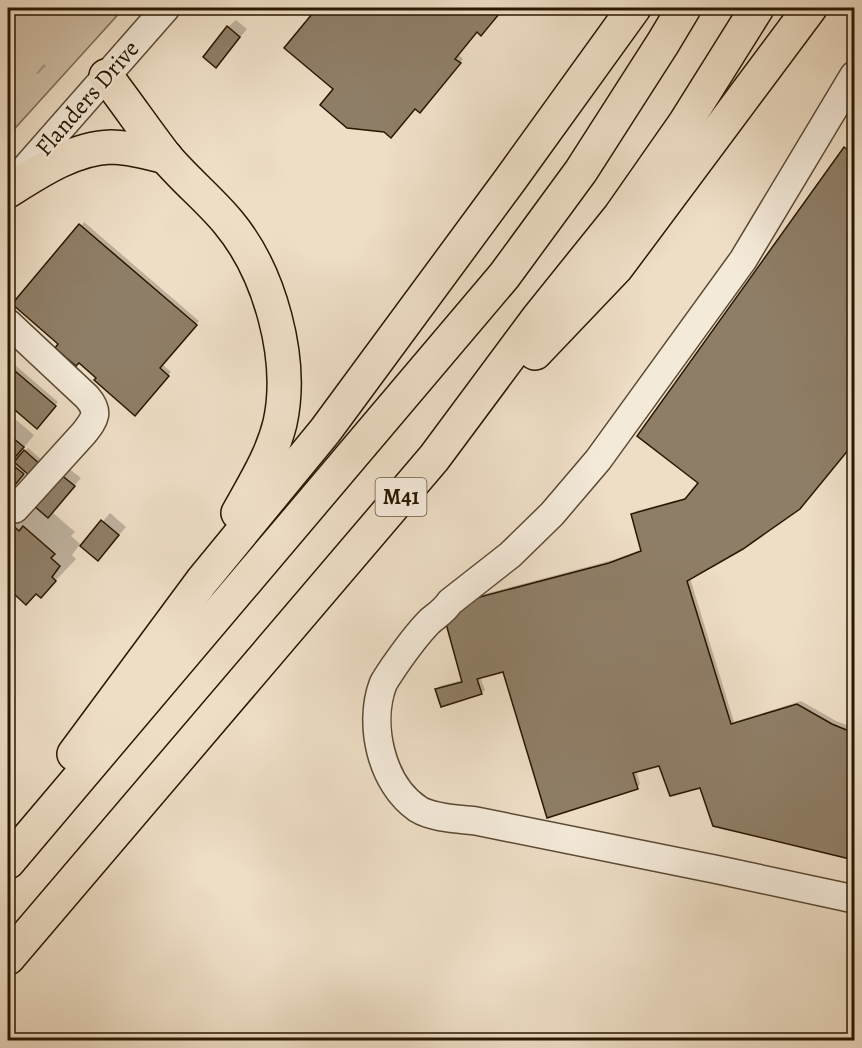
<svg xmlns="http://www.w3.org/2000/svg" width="862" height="1048" font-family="Alegreya,serif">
<rect width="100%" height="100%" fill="#eedec6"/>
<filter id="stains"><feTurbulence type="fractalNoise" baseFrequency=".00333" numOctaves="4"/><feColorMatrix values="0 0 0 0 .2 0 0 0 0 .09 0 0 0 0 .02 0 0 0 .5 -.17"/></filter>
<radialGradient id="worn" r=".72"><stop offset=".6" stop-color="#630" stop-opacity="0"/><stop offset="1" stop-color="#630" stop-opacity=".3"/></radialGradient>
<path fill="#cdbca4" stroke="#7b6a52" stroke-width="1.5" d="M 8,8 L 124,8 L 8,136 Z"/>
<g fill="#0003">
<path d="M 319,8 L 503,8 L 484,30 L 477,30 L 458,54 L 463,59 L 423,108 L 335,89 L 286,48 Z"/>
<path d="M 236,20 L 247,29 L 223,58 L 228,27 Z"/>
<path d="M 44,64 L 46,66 L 38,74 L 36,73 Z"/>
<path d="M 849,145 L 854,149 L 854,442 L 803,504 L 690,578 L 734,722 L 801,701 L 836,721 L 854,728 L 854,858 L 714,825 L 701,786 L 660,765 L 636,770 L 640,784 L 637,788 L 504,670 L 480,677 L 485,690 L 481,693 L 437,690 L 440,686 L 463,680 L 466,599 L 613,560 L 643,549 L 633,515 L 636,511 L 689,497 L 700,483 L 846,148 Z"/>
<path d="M 84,222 L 199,321 L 162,364 L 171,372 L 138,411 L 60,344 L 81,226 Z"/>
<path d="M 8,359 L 58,402 L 40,423 L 9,403 L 8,405 Z"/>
<path d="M 8,413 L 34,435 L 21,451 L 23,453 L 28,448 L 43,461 L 26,471 L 12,486 L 35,506 L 68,468 L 81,478 L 52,512 L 75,532 L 71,536 L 80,544 L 72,555 L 76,559 L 41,596 L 37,593 L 13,592 L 8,597 Z"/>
<path d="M 110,513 L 126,527 L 105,551 L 82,546 Z"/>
</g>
<g fill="#8f7e67" stroke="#291700" stroke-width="1.5">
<path d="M 317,8 L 504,8 L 481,36 L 477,32 L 455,59 L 461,63 L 420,113 L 415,109 L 391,138 L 384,132 L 347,128 L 320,105 L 333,89 L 284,48 Z"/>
<path d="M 227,26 L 240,37 L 216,68 L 203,57 Z"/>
<path d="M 844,147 L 854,154 L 854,443 L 800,509 L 743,549 L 687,581 L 731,724 L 797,704 L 832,724 L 854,733 L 854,860 L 713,826 L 700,788 L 670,796 L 659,766 L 633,773 L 638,789 L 547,818 L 503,672 L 477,679 L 482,694 L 441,707 L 435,689 L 462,682 L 445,620 L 461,602 L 609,563 L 641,551 L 631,514 L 685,499 L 698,483 L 637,436 Z"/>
<path d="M 79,224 L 197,325 L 160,368 L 169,376 L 135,416 L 94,380 L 96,378 L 79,363 L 76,366 L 55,348 L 58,344 L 12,304 Z"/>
<path d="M 8,365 L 56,406 L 37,429 L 9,405 L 8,407 Z"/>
<path d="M 8,434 L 24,447 L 10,463 L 24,474 L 10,491 L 8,488 Z"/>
<path d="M 24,450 L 41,465 L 31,477 L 14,462 Z"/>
<path d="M 60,474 L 75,486 L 48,518 L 33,505 Z"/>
<path d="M 101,520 L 119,535 L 98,561 L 80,546 Z"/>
<path d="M 8,521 L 19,531 L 23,526 L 55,554 L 51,558 L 60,566 L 52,577 L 56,581 L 41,598 L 36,594 L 26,605 L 12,592 L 8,597 Z"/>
</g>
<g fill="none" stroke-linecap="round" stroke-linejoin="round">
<defs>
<g id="minor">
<path d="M 854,75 L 743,260 L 598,460 L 552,514 L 510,555 L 450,602 C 444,611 437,615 430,621 C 416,635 404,652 393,668 C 390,673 386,678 383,684 C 368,724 381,784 418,809 C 432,818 459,819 476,821 L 719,870 L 854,899"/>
<path d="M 15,180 L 166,8"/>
<path d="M 8,323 L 87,397 C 100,412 95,419 84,433 L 15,509 L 8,502"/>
</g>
<g id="highway">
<path d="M 106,76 C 126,102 145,130 165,156 C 184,179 209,199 228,222 C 270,272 294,359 280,423 C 272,456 254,484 238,513"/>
<path d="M 8,191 C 38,172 74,148 111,147 C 130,147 148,153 166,157"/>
<path d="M 535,353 L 617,267 L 810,8"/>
<path d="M 74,754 L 202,581 L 325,431 L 510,180 L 634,8"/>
<path d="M 8,862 L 504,276 L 581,171 L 663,43 L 684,8"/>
<path d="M 8,958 L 434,458 L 538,318 L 620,216 L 685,123 L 757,8"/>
</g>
</defs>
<use href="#minor" stroke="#5a4932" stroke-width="30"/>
<use href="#highway" stroke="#291700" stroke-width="36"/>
<use href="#minor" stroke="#f4eada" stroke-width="27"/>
<use href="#highway" stroke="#eedec6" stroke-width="33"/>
</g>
<g text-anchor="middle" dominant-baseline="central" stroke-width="4.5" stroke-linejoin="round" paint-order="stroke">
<rect fill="#f4eada" stroke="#665641" stroke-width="1.5" x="375.5" y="478" width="51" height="38" rx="4.5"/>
<g font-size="22" font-weight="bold" fill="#291700">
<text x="401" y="497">M41</text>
</g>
<g font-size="24" fill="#291700" stroke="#f4eada">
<text transform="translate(87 98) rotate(-49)">Flanders Drive</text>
</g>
</g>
<rect width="862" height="1048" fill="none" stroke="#eedec6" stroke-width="30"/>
<rect x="9" y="9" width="844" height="1030" fill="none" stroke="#291700" stroke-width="3"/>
<rect x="15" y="15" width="832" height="1018" fill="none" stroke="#291700" stroke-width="1.5"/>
<rect width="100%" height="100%" filter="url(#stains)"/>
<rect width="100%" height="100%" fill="url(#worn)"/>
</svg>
